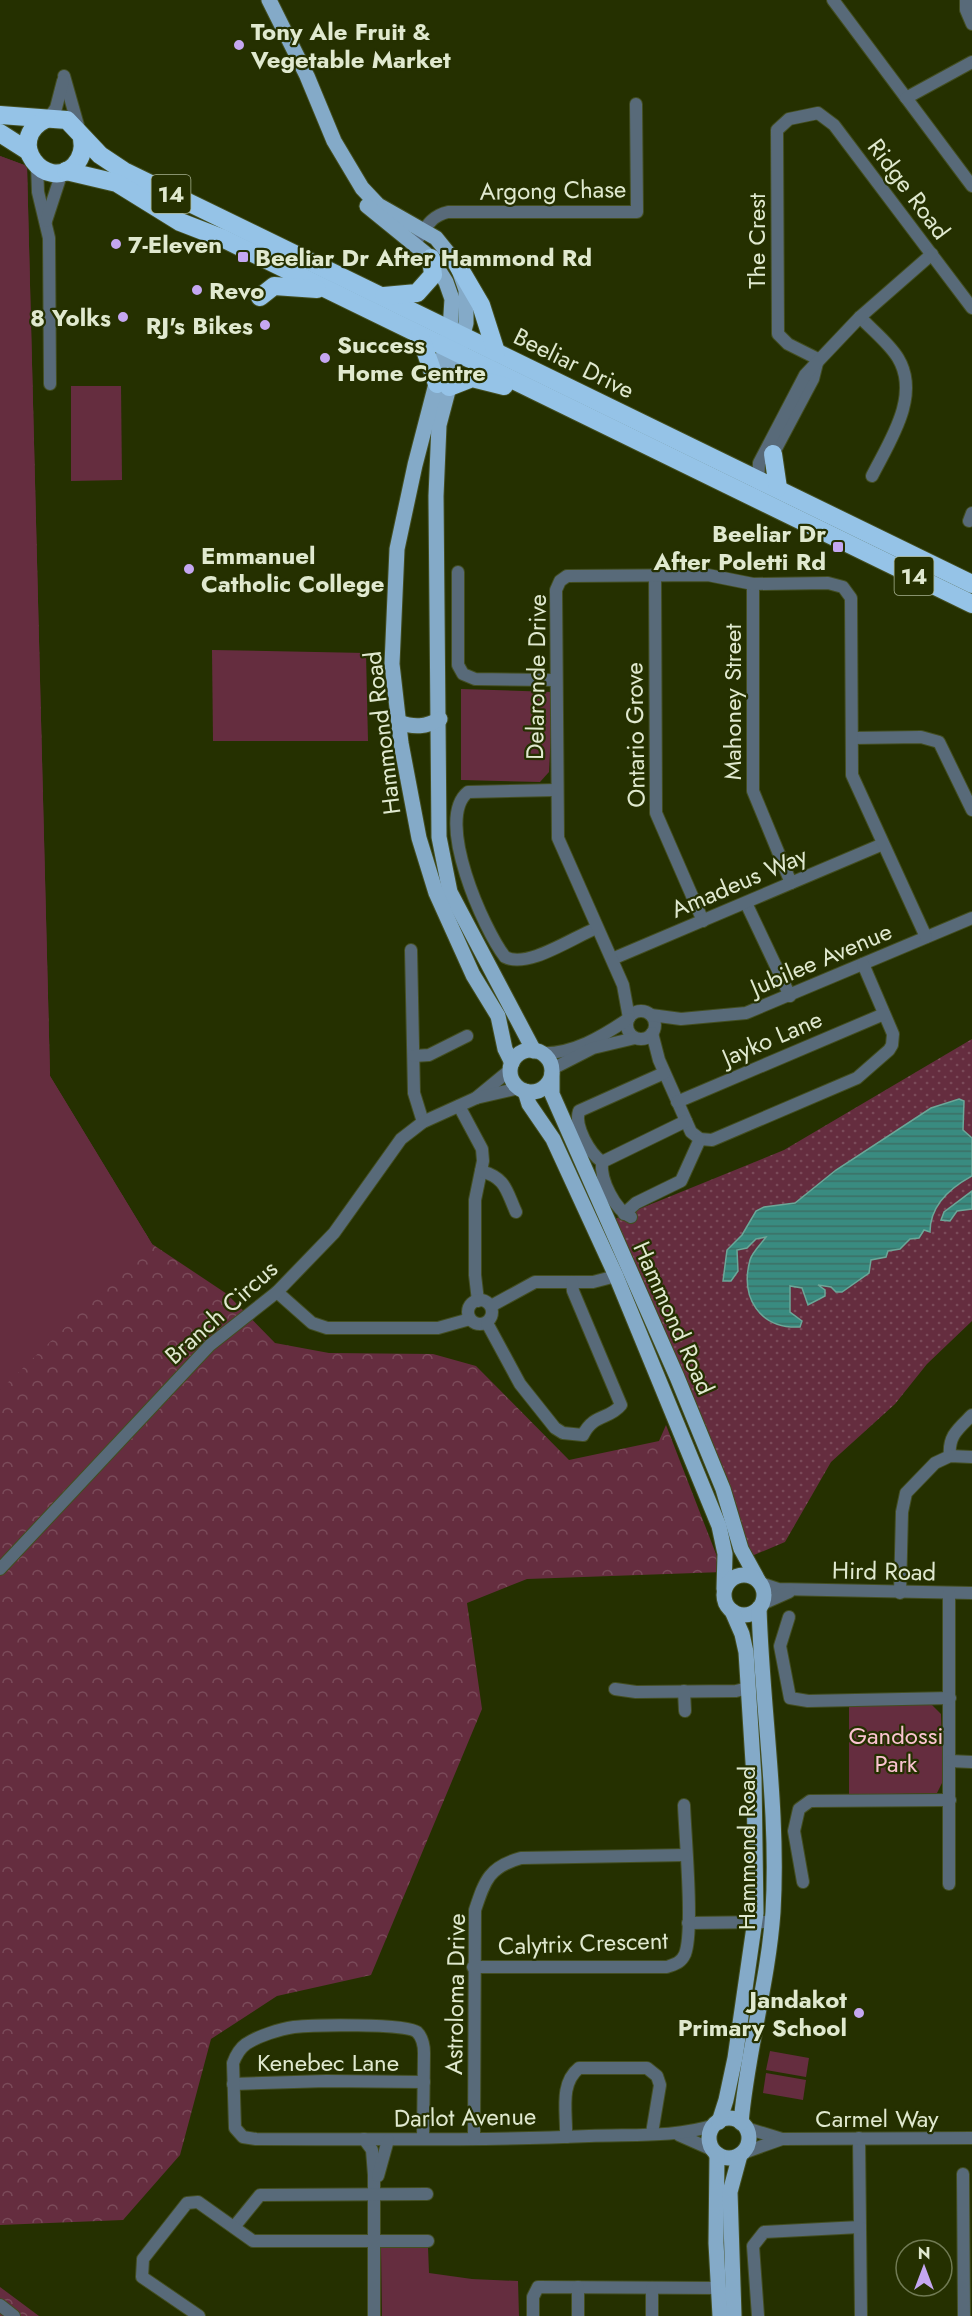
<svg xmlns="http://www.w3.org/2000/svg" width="972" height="2316" font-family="Jost,sans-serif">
<defs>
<pattern id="grass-dots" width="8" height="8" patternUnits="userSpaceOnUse" patternTransform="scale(1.5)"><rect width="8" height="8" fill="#652d3f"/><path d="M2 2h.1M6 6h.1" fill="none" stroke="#7b4b5a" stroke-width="1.8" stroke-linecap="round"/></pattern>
<pattern id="forest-crowns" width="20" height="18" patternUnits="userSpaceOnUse" patternTransform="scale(1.5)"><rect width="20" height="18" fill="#652d3f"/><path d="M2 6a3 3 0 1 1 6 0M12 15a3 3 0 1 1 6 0" fill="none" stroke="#7b4b5a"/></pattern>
<pattern id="water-rules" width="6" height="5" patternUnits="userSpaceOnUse" patternTransform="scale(1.5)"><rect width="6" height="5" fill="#398b80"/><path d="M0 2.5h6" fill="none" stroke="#3d6f66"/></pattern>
</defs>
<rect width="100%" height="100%" fill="#253000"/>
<path fill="url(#grass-dots)" d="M 972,1039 L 972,1321 L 927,1364 L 895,1404 L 831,1462 L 785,1542 L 747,1558 L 612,1220 L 784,1150 Z"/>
<g fill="url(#forest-crowns)">
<path d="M 0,156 L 27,166 L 50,1076 L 152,1244 L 227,1294 L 275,1343 L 329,1353 L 433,1354 L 476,1366 L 569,1460 L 659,1441 L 666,1425 L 723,1572 L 527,1579 L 467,1603 L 482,1709 L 371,1975 L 277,1996 L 211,2039 L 180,2155 L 123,2220 L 0,2225 Z"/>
<path d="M 0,2287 L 39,2316 L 0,2316 Z"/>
</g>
<g fill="#652d3f">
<path d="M 0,156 L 27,166 L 50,1076 L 152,1244 L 0,1390 Z"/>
<path d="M 71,386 L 121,386 L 122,480 L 71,481 Z"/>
<path d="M 212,650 L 366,653 L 368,741 L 213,741 Z"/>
<path d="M 461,689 L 553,692 L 549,772 L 540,782 L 461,780 Z"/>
<path d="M 931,1704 L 941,1714 L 943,1781 L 937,1793 L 849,1795 L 849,1705 Z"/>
<path d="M 770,2051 L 809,2058 L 806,2077 L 766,2070 Z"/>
<path d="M 766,2073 L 806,2080 L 803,2100 L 763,2093 Z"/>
<path d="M 381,2247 L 428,2247 L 429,2273 L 472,2279 L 518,2281 L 519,2316 L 382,2316 Z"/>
</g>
<g fill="url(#water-rules)" stroke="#6ba798" stroke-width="1.5">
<path d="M 959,1099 L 964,1101 L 963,1130 L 972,1138 L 972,1176 C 950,1188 930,1206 930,1232 L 924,1230 L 919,1238 L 910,1239 L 900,1249 L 888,1251 L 886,1257 L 871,1260 L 869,1273 L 842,1292 L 836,1292 L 831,1287 L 818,1285 L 825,1290 L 825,1296 L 808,1305 L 802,1288 L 790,1286 L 790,1312 L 802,1321 L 800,1327 C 759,1329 740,1297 750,1260 C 752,1252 762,1243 766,1237 L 756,1239 L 747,1248 L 737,1250 L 738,1271 L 731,1281 L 723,1281 L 727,1250 L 742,1235 L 756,1211 L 764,1207 L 795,1203 L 836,1170 L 931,1108 Z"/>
<path d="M 972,1191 L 972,1209 L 957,1211 L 950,1221 L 941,1220 L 944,1212 Z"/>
</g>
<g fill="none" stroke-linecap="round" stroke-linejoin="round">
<defs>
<g id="minor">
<path d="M 833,0 L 972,186"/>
<path d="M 966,0 L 966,10 L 972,24"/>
<path d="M 64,76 L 79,129"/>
<path d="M 906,98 L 972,62"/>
<path d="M 49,118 L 56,108 L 63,81"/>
<path d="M 37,165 L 38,192 L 49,238 L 50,384"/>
<path d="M 46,221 L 62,172"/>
<path d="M 415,243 C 425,229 430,216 448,212 L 637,212 L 636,104"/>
<path d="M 860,317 C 872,330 889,343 898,358 C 921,396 889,442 872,476"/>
<path d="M 818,359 L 788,344 L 778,334 L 777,130 L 789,119 L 818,113 L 834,125 L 972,308"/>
<path d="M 770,460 L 813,379 L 817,363"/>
<path d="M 758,485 L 759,463 L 805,375 L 860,317 L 932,254"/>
<path d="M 969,521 L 972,513"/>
<path d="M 458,572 L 458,665 L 463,674 L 475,679 L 556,680"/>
<path d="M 655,574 L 656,813 L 703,921"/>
<path d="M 753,584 L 753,791 L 791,883"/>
<path d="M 852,738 L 921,737 L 939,742 L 972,810"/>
<path d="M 556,790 L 468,792 C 434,819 484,930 505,957 C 528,969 573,937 597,928"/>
<path d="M 746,903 L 790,996"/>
<path d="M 411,950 L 414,1093 L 423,1122"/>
<path d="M 612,959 L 883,844"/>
<circle cx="641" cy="1025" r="14"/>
<path d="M 651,1015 L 681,1019 L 746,1013 L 972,918"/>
<path d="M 629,1018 L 623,985 L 558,838 L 556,590 L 560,581 L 567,576 L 708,575 L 753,584 L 828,583 L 843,587 L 851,598 L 852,775 L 926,937"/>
<path d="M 652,1033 L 659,1060 L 691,1132 L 700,1139 L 712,1140 L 857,1078 L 889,1050 L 892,1045 L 893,1034 L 863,964"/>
<path d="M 540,1053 C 572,1055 603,1036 628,1019"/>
<path d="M 414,1056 L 429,1055 L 467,1036"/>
<path d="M 552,1069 L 593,1048 L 635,1038"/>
<path d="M 476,1098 L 510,1070"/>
<path d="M 677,1102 L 884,1014"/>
<path d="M 459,1106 L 482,1149 L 483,1161 L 475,1200 L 475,1275 L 478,1301"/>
<path d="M 602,1162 C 590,1153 574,1127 579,1111 L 664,1073"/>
<path d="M 481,1171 C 506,1178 506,1190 516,1212"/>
<path d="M 624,1214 L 636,1203 L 681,1181 L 700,1139"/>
<path d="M 631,1217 C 615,1210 600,1180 602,1162 L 686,1121"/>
<path d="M 277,1292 L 312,1323 L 327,1328 L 438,1328 L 470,1319"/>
<circle cx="480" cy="1312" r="12"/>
<path d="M 491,1306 L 535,1282 L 593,1282 L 616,1276"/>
<path d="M 487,1323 L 520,1384 L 555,1428 L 563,1433 L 583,1435 C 594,1413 609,1420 621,1405 L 573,1291 L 572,1282"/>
<path d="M 950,1456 C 948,1436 958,1429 972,1415"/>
<path d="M 0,1569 L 210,1345 L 277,1292 L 334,1233 L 401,1139 L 423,1122 L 476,1098 L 519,1088"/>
<path d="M 760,1583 L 778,1589 L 972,1593"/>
<path d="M 900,1593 L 902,1512 L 906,1493 L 935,1463 L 950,1456 L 972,1457"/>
<path d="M 949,1593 L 949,1884"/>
<path d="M 762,1604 L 789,1592"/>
<path d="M 789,1617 L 780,1646 L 790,1698 L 808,1701 L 950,1698"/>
<path d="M 615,1689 L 636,1692 L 736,1691 L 748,1688"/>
<path d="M 684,1691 L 685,1711"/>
<path d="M 950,1761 L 972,1762"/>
<path d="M 803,1882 L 794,1831 L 799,1809 L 810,1801 L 950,1800"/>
<path d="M 688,1923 L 772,1922"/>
<path d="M 473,1967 L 667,1967 C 675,1964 681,1963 685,1954 C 694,1931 685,1835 684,1805"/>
<path d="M 233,2084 L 326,2081 L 424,2082"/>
<path d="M 746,2128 L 782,2139"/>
<path d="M 679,2135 L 713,2150"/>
<path d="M 566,2137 C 567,2113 559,2084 579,2068 L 647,2068 L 657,2076 L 660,2085 L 652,2133"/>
<path d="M 859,2138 L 861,2316"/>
<path d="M 364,2139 L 372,2150 L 374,2175 L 374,2316"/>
<path d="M 423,2139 L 424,2053 C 424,2045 423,2038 417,2032 C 406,2023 312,2025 294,2027 C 280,2029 258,2036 246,2044 C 239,2049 236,2055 233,2063 L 235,2128 L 243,2137 L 256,2139 C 367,2139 478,2141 589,2136 C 630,2134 675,2138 715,2125"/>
<path d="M 474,2139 L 475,1910 C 485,1880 489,1867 521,1858 L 686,1855"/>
<path d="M 743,2153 L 782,2139 L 972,2138"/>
<path d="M 963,2174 L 964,2316"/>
<path d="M 378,2176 L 388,2140"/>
<path d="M 234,2227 L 260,2195 L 427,2194"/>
<path d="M 0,2305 L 14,2316"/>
<path d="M 199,2316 L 142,2277 L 143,2259 L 187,2203 L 198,2202 L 253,2241 L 428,2241"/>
<path d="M 533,2316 L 533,2297 L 538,2287 L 719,2288"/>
<path d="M 578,2316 L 578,2287"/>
<path d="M 652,2316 L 652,2288"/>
<path d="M 758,2316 L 753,2246 L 764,2232 L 860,2227"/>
</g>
<g id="major">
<path d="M 269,0 L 307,76 L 334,141 L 362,188 L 378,205 L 436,238 L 457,264 L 466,290 L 466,323 L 439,425 L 436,496 L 439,837 L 450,892 L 534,1051"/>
<path d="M 367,206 L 431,258 L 446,282 L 452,299 L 450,330 L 415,465 L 397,549 L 392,664 L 401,743 L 419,838 L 436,893 L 473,975 L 498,1016 L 505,1049 L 512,1063"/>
<path d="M 399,722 C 414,728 426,727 440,719"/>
<circle cx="531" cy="1071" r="21"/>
<path d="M 552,1073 L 552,1094 L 677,1377 L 723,1489 L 741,1549 L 758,1580"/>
<path d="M 525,1091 L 529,1104 L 553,1139 L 616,1276 L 719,1526 L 725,1554 L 724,1589"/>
<circle cx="744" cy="1595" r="20"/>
<circle cx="729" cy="2138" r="20"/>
<path d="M 719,2122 L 726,2100 L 735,2058 L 756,1913 L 754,1778 L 746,1652 L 742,1634 L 732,1611"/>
<path d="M 741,2123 C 747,2052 768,1983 773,1912 C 779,1810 762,1709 759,1608"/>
<path d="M 717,2154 L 716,2243 L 720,2316"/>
<path d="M 734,2316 L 730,2192 L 740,2155"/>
</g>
<g id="highway">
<path d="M 0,115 L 67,120 L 100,155 L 124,171 L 972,584"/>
<path d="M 46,119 C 3,140 46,194 75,165 C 82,157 84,149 82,139"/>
<path d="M 0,133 L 28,151"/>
<path d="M 66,171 L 117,183 L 180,222 L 224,239 L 972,604"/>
<path d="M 457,264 L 481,305 L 496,352"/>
<path d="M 384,296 L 417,293 L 433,275 L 431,258"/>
<path d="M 260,297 L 274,286 L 317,289"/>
<path d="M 420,336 L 437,384"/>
<path d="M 449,387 L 472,378 L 504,386"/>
<path d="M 773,454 L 778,488"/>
</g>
</defs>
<use href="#minor" stroke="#434e21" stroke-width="14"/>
<use href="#major" stroke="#434e21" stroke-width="17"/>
<use href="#highway" stroke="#434e21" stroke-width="20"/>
<use href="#minor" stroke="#586a79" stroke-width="12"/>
<use href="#major" stroke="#84aac8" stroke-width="15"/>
<use href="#highway" stroke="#95c3e7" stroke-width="18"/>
</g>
<g fill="#c5a7f1" stroke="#253000" stroke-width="2">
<circle cx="239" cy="45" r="6"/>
<circle cx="116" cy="244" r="6"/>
<rect x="237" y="251" width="12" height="12" rx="3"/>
<circle cx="197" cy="290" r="6"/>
<circle cx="123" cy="317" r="6"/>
<circle cx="265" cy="325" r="6"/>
<circle cx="325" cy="358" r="6"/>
<rect x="832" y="541" width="12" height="12" rx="3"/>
<circle cx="189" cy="569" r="6"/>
<circle cx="859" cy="2013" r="6"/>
</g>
<g text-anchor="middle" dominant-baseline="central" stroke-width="4.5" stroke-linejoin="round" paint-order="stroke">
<g fill="#253000" stroke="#a8b291" stroke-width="1.5">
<rect x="151.5" y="175" width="39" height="38" rx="4.5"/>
<rect x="894.5" y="557" width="39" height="38" rx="4.5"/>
</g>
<g font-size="22" font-weight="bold" fill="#e0e9cf">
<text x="171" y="194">14</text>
<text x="914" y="576">14</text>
</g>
<g font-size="24" font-weight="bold" fill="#e0e9cf" stroke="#253000" text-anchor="start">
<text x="251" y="31">Tony Ale Fruit &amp;<tspan x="251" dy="28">Vegetable Market</tspan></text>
<text x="128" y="244">7-Eleven</text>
<text x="255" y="257">Beeliar Dr After Hammond Rd</text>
<text x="209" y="290">Revo</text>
<text x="111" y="317" text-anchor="end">8 Yolks</text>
<text x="253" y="325" text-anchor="end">RJ's Bikes</text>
<text x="337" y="344">Success<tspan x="337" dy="28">Home Centre</tspan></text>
<text x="826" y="533" text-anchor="end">Beeliar Dr<tspan x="826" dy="28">After Poletti Rd</tspan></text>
<text x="201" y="555">Emmanuel<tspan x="201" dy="28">Catholic College</tspan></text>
<text x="847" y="1999" text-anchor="end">Jandakot<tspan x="847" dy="28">Primary School</tspan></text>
</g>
<g font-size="24" fill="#e0e9cf" stroke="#253000">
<text transform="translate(909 189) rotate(53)">Ridge Road</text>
<text transform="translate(553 190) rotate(-1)">Argong Chase</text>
<text transform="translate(756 241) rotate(-90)">The Crest</text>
<text transform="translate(574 363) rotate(26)">Beeliar Drive</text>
<text transform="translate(536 677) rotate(-89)">Delaronde Drive</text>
<text transform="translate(732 702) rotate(-90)">Mahoney Street</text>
<text transform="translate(382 733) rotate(-97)">Hammond Road</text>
<text transform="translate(635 735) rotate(-91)">Ontario Grove</text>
<text transform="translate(739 882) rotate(-23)">Amadeus Way</text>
<text transform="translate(821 959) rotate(-23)">Jubilee Avenue</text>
<text transform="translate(772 1038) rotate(-23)">Jayko Lane</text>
<text transform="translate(221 1312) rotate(-42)">Branch Circus</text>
<text transform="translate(674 1318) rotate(66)">Hammond Road</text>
<text transform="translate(884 1571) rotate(1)">Hird Road</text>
<text transform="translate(746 1848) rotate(-90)">Hammond Road</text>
<text transform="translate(583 1943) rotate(-2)">Calytrix Crescent</text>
<text transform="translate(455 1994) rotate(-89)">Astroloma Drive</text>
<text x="328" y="2062">Kenebec Lane</text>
<text transform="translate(465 2117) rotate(-1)">Darlot Avenue</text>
<text x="877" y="2118">Carmel Way</text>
</g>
<g font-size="24" fill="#fbc3d1" stroke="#253000">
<text x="896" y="1735">Gandossi<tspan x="896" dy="28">Park</tspan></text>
</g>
</g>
<g transform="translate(924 2268)"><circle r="28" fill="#253000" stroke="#707a53" stroke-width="1.5"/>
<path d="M0-4.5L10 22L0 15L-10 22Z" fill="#c5a7f1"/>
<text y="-9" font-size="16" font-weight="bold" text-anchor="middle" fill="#e0e9cf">N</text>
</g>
</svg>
